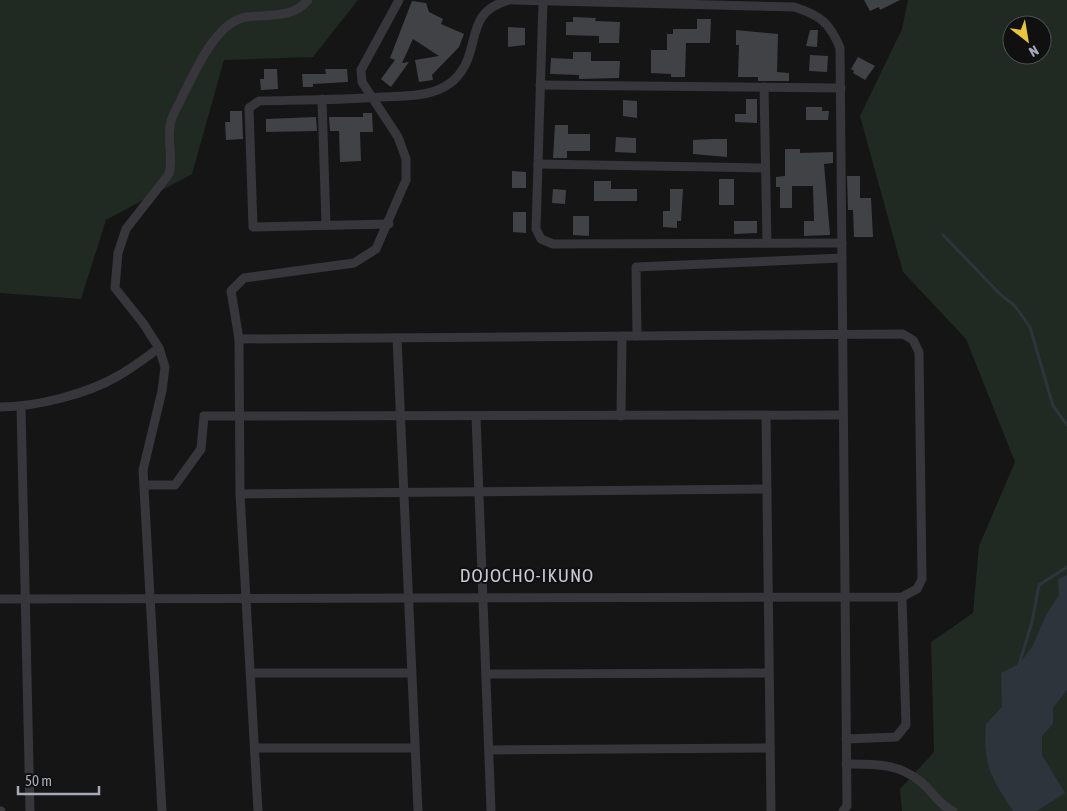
<svg xmlns="http://www.w3.org/2000/svg" width="1067" height="811" font-family="'Asap Condensed',sans-serif">
<rect width="100%" height="100%" fill="#151516"/>
<g fill="#212923" fill-rule="evenodd">
<path d="M 0,0 L 358,0 L 313,57 L 224,60 L 192,174 L 106,220 L 81,299 L 0,293 Z"/>
<path d="M 908,0 L 1067,0 L 1067,811 L 902,811 L 900,789 L 934,752 L 931,642 L 973,613 L 979,546 L 1015,462 L 966,339 L 903,272 L 860,116 L 902,29 ZM 1012,25 L 1042,25 L 1042,55 L 1012,55 Z"/>
</g>
<path fill="#2e343c" d="M 1067,575 L 1067,690 L 1053,708 L 1053,724 L 1042,736 L 1042,755 L 1065,793 L 1037,811 L 1013,811 C 991,777 983,767 986,724 L 1002,707 L 1001,673 L 1019,664 L 1032,647 L 1046,615 L 1059,595 L 1058,579 Z"/>
<g fill="none" stroke-linecap="round" stroke-linejoin="round">
<g stroke="#2e343c" stroke-width="3">
<path d="M 943,235 L 1001,295 L 1014,305 L 1030,327 L 1053,406 L 1067,425"/>
<path d="M 1018,668 L 1032,622 L 1039,585 L 1067,567"/>
</g>
</g>
<g fill="#414246">
<path d="M 864,0 L 900,0 L 880,10 L 879,7 L 870,11 Z"/>
<path d="M 412,1 L 426,3 L 429,12 L 443,19 L 441,24 L 464,34 L 459,47 L 432,75 L 433,80 L 419,82 L 415,60 L 439,56 L 413,39 L 402,63 L 409,62 L 391,87 L 381,79 L 395,60 L 390,58 Z"/>
<path d="M 573,17 L 596,18 L 595,21 L 620,22 L 619,43 L 599,43 L 599,36 L 566,35 L 566,22 L 573,22 Z"/>
<path d="M 697,19 L 711,19 L 710,43 L 686,43 L 685,77 L 671,77 L 671,74 L 651,73 L 651,50 L 667,50 L 667,34 L 673,34 L 673,29 L 697,29 Z"/>
<path d="M 508,27 L 525,28 L 525,45 L 508,47 Z"/>
<path d="M 736,30 L 778,34 L 777,72 L 789,73 L 789,81 L 758,81 L 758,77 L 738,77 L 739,45 L 736,45 Z"/>
<path d="M 810,30 L 818,30 L 817,47 L 806,46 Z"/>
<path d="M 573,52 L 591,52 L 591,61 L 620,61 L 619,78 L 579,79 L 579,75 L 550,74 L 551,58 L 573,59 Z"/>
<path d="M 810,55 L 828,56 L 827,72 L 809,71 Z"/>
<path d="M 858,57 L 875,66 L 865,80 L 853,73 L 854,71 L 851,69 Z"/>
<path d="M 264,69 L 277,69 L 278,89 L 261,90 L 260,79 L 264,79 Z"/>
<path d="M 325,69 L 347,69 L 348,82 L 313,84 L 313,87 L 303,87 L 302,74 L 326,74 Z"/>
<path d="M 746,99 L 757,99 L 757,123 L 735,122 L 735,114 L 746,114 Z"/>
<path d="M 623,100 L 637,101 L 637,118 L 623,116 Z"/>
<path d="M 806,107 L 822,107 L 822,111 L 829,111 L 828,120 L 806,120 Z"/>
<path d="M 230,111 L 242,111 L 243,139 L 226,140 L 225,122 L 230,122 Z"/>
<path d="M 363,113 L 372,113 L 373,132 L 360,132 L 361,161 L 340,162 L 339,131 L 330,131 L 329,117 L 363,117 Z"/>
<path d="M 316,117 L 317,131 L 266,132 L 266,119 Z"/>
<path d="M 555,125 L 568,125 L 568,134 L 590,134 L 590,151 L 567,151 L 567,158 L 553,158 Z"/>
<path d="M 616,137 L 636,138 L 636,153 L 615,152 Z"/>
<path d="M 713,139 L 727,139 L 727,157 L 693,154 L 693,140 Z"/>
<path d="M 785,149 L 800,149 L 800,153 L 833,152 L 833,163 L 824,164 L 830,235 L 804,236 L 804,221 L 814,221 L 813,186 L 792,186 L 792,208 L 780,208 L 780,187 L 776,187 L 776,177 L 785,176 Z"/>
<path d="M 512,171 L 526,172 L 526,188 L 512,188 Z"/>
<path d="M 847,176 L 860,176 L 860,198 L 871,198 L 873,237 L 854,237 L 853,210 L 848,210 Z"/>
<rect x="719" y="179" width="15" height="26"/>
<path d="M 594,181 L 611,181 L 611,189 L 637,189 L 637,201 L 594,201 Z"/>
<path d="M 553,189 L 566,190 L 565,204 L 552,203 Z"/>
<path d="M 670,189 L 683,189 L 681,221 L 677,221 L 677,228 L 663,227 L 663,211 L 670,211 Z"/>
<path d="M 513,212 L 526,212 L 526,233 L 513,232 Z"/>
<path d="M 573,216 L 589,216 L 589,236 L 573,235 Z"/>
<path d="M 734,221 L 757,221 L 757,233 L 734,234 Z"/>
</g>
<g fill="none" stroke-linecap="round" stroke-linejoin="round">
<g stroke="#36363b" stroke-width="9">
<path d="M 512,0 L 794,7 C 820,15 830,23 840,48 L 847,806 L 843,811"/>
<path d="M 543,1 L 536,229 L 541,239 L 553,244 L 842,243"/>
<path d="M 540,85 L 841,88"/>
<path d="M 764,87 L 767,243"/>
<path d="M 322,99 L 326,225"/>
<path d="M 538,164 L 765,168"/>
<path d="M 389,224 L 253,227 L 249,108 L 259,101 C 300,100 341,100 382,97 C 399,96 418,97 435,91 C 441,89 450,84 454,80 C 484,51 461,13 509,0"/>
<path d="M 637,336 L 636,267 L 842,258"/>
<path d="M 397,338 L 418,811"/>
<path d="M 0,407 C 36,407 87,394 118,376 C 132,368 145,358 159,348"/>
<path d="M 21,407 L 30,811"/>
<path d="M 766,415 L 771,811"/>
<path d="M 476,416 L 491,811"/>
<path d="M 621,416 L 622,336"/>
<path d="M 144,485 L 175,485 L 201,449 L 204,416 L 843,415"/>
<path d="M 240,494 L 767,489"/>
<path d="M 0,599 L 902,597 L 917,589 L 922,579 L 919,352 L 913,340 L 903,334 L 239,339"/>
<path d="M 251,673 L 411,673"/>
<path d="M 486,674 L 769,673"/>
<path d="M 846,739 L 896,737 L 906,725 L 902,597"/>
<path d="M 255,748 L 415,748"/>
<path d="M 489,750 L 770,748"/>
<path d="M 846,764 C 874,764 898,763 921,782 C 932,791 940,806 953,811"/>
<path d="M 0,811 L 1,811"/>
<path d="M 162,811 L 143,470 L 162,391 L 165,367 L 159,348 L 143,323 L 115,288 L 118,253 L 126,229 L 169,174 C 174,157 166,139 171,121 C 173,113 179,105 182,97 C 195,72 216,21 247,17 C 269,14 292,19 308,0"/>
<path d="M 258,811 L 240,494 L 239,339 L 231,291 L 244,278 L 354,263 L 376,249 L 406,180 L 406,159 L 398,137 L 362,82 L 361,70 L 399,0"/>
</g>
</g>
<g text-anchor="middle" dominant-baseline="central" stroke-width="4" stroke-linejoin="round" paint-order="stroke">
<g font-size="19" letter-spacing="1" fill="#c8c9d2" stroke="#101011">
<text x="527" y="575">DOJOCHO-IKUNO</text>
</g>
</g>
<g transform="translate(1027 40) rotate(149)"><circle r="24" fill="#101011" stroke="#4c4e53"/>
<path d="M0-4L9 19L0 12L-9 19Z" fill="#e8c53b"/>
<text y="-8" font-size="14" font-weight="bold" text-anchor="middle" fill="#a7aab6">N</text>
</g>
<path d="M18 786v8h81v-8" fill="none" stroke="#a7aab6" stroke-width="2.5"/>
<text x="25" y="786" font-size="15" fill="#a7aab6" stroke="#101011" stroke-width="4" paint-order="stroke">50 m</text>
</svg>
